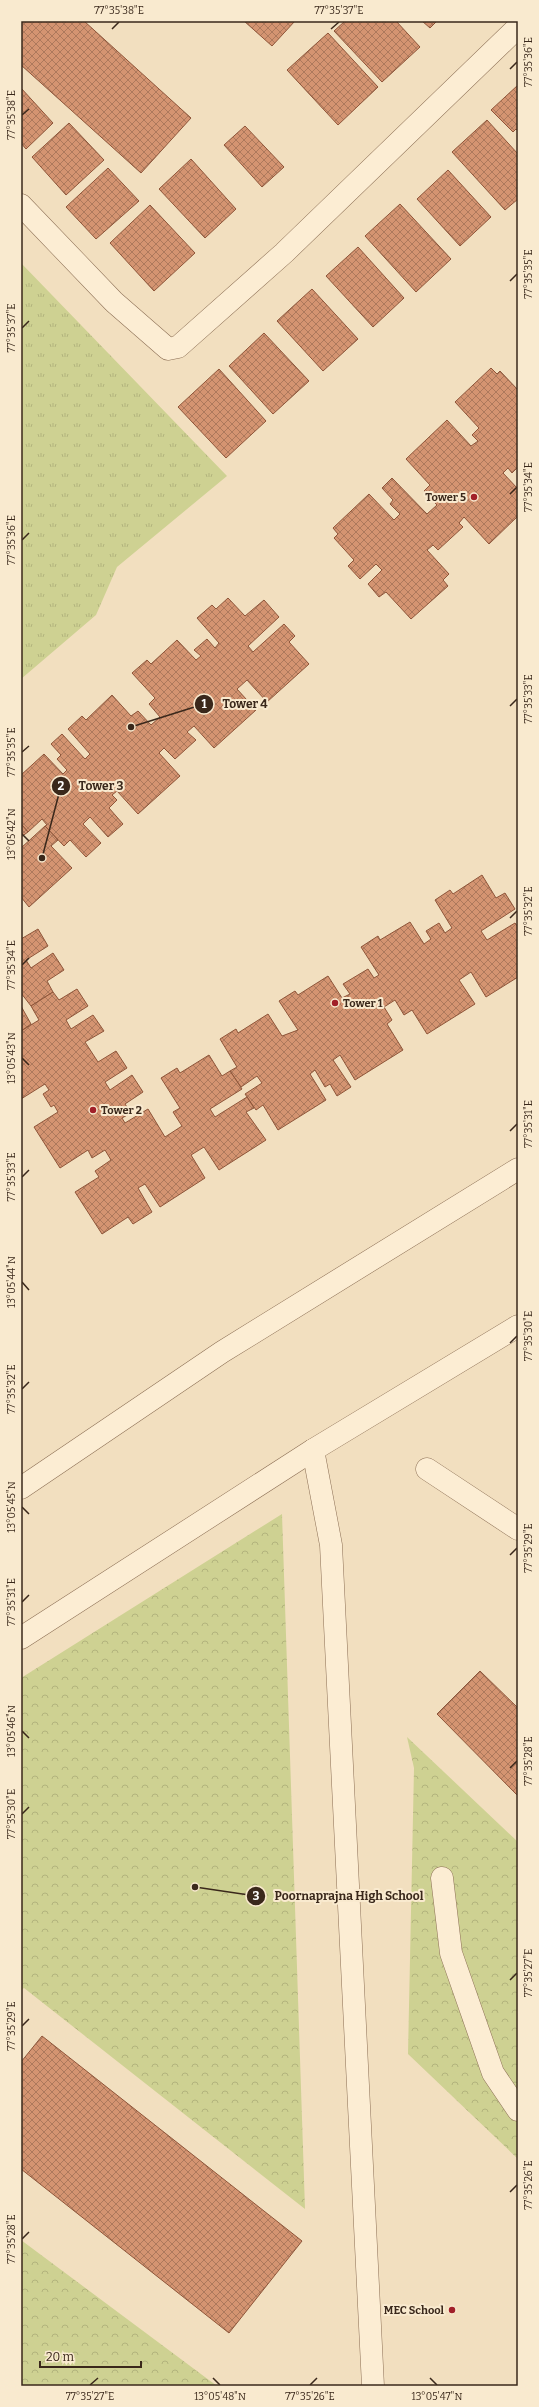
<svg xmlns="http://www.w3.org/2000/svg" width="539" height="2407" font-family="Bitter,serif">
<defs>
<pattern id="grass-tufts" width="24" height="20" patternUnits="userSpaceOnUse"><rect width="24" height="20" fill="#ced192"/><path d="M3 7l-1-3M5 7V3M7 7l1-3M15 17l-1-3M17 17v-4M19 17l1-3" fill="none" stroke="#b2b37d"/></pattern>
<pattern id="park-crowns" width="20" height="18" patternUnits="userSpaceOnUse"><rect width="20" height="18" fill="#ced192"/><path d="M2 6a3 3 0 1 1 6 0M12 15a3 3 0 1 1 6 0" fill="none" stroke="#b2b37d"/></pattern>
<pattern id="building-cross-hatch" width="8" height="8" patternUnits="userSpaceOnUse"><rect width="8" height="8" fill="#d49471"/><path d="M0 0l8 8M0 8l8-8" fill="none" stroke="#ad795c"/></pattern>
</defs>
<rect width="100%" height="100%" fill="#f2dfbf"/>
<path fill="url(#grass-tufts)" d="M 21,263 L 227,476 L 117,567 L 96,615 L 21,679 Z"/>
<g fill="url(#park-crowns)">
<path d="M 282,1514 L 305,2209 L 24,1988 L 21,1990 L 21,1678 Z"/>
<path d="M 407,1737 L 518,1842 L 518,2159 L 408,2054 L 414,1768 Z"/>
<path d="M 21,2240 L 217,2386 L 21,2386 Z"/>
</g>
<g fill="url(#building-cross-hatch)" stroke="#8e5539">
<path d="M 21,21 L 84,21 L 191,118 L 141,173 L 21,65 Z"/>
<path d="M 244,21 L 295,21 L 272,46 Z"/>
<path d="M 345,21 L 396,21 L 420,47 L 382,82 L 334,31 Z"/>
<path d="M 422,21 L 437,21 L 430,28 Z"/>
<path d="M 328,33 L 378,87 L 338,125 L 287,70 Z"/>
<path d="M 518,85 L 518,131 L 516,129 L 513,132 L 491,110 Z"/>
<path d="M 21,88 L 53,123 L 26,149 L 21,143 Z"/>
<path d="M 487,120 L 518,154 L 518,199 L 505,210 L 452,152 Z"/>
<path d="M 69,123 L 104,160 L 66,195 L 32,157 Z"/>
<path d="M 245,126 L 284,167 L 262,187 L 224,145 Z"/>
<path d="M 191,159 L 236,209 L 205,238 L 159,189 Z"/>
<path d="M 108,168 L 139,201 L 96,239 L 66,207 Z"/>
<path d="M 448,170 L 491,217 L 460,246 L 417,199 Z"/>
<path d="M 400,204 L 451,259 L 416,292 L 365,236 Z"/>
<path d="M 150,205 L 195,253 L 154,291 L 110,243 Z"/>
<path d="M 358,247 L 404,298 L 373,327 L 326,276 Z"/>
<path d="M 312,289 L 358,339 L 323,371 L 277,321 Z"/>
<path d="M 264,333 L 309,381 L 273,414 L 229,366 Z"/>
<path d="M 491,368 L 497,374 L 500,371 L 518,390 L 518,467 L 512,473 L 508,468 L 503,473 L 518,489 L 518,516 L 489,544 L 464,517 L 459,523 L 463,527 L 438,550 L 433,545 L 427,550 L 449,574 L 443,580 L 448,586 L 411,619 L 386,592 L 379,597 L 368,584 L 382,570 L 376,564 L 360,579 L 348,566 L 354,560 L 334,538 L 338,534 L 333,528 L 369,494 L 394,520 L 400,514 L 390,504 L 393,500 L 382,488 L 392,478 L 427,514 L 437,505 L 424,491 L 430,485 L 406,459 L 447,420 L 471,446 L 478,441 L 472,435 L 479,428 L 455,402 Z"/>
<path d="M 219,369 L 266,421 L 226,458 L 178,407 Z"/>
<path d="M 228,598 L 245,616 L 264,600 L 279,617 L 248,646 L 253,652 L 284,624 L 295,636 L 289,642 L 309,664 L 267,702 L 247,680 L 237,689 L 256,710 L 214,748 L 194,726 L 187,732 L 196,740 L 175,759 L 164,748 L 159,753 L 180,776 L 138,814 L 117,791 L 112,795 L 117,800 L 109,808 L 123,824 L 108,837 L 90,817 L 83,824 L 101,843 L 86,857 L 70,840 L 64,846 L 45,826 L 47,825 L 42,819 L 28,832 L 21,824 L 21,775 L 44,754 L 63,774 L 67,770 L 57,759 L 61,755 L 51,744 L 62,734 L 85,759 L 90,754 L 68,729 L 82,716 L 86,720 L 112,695 L 131,716 L 138,711 L 151,725 L 160,717 L 149,704 L 155,698 L 132,673 L 147,660 L 151,664 L 177,640 L 196,660 L 201,656 L 194,650 L 207,639 L 215,648 L 219,643 L 197,618 L 212,605 L 216,609 Z"/>
<path d="M 21,824 L 28,832 L 21,837 Z"/>
<path d="M 45,826 L 58,840 L 51,846 L 72,868 L 29,907 L 21,897 L 21,848 Z"/>
<path d="M 482,875 L 496,898 L 505,893 L 515,909 L 481,931 L 487,940 L 515,923 L 518,927 L 518,977 L 486,997 L 471,972 L 459,980 L 475,1004 L 427,1034 L 412,1010 L 404,1015 L 395,1000 L 384,1007 L 392,1020 L 387,1024 L 403,1050 L 355,1080 L 340,1055 L 333,1060 L 351,1087 L 337,1096 L 330,1084 L 325,1087 L 315,1070 L 310,1074 L 326,1100 L 278,1130 L 263,1105 L 256,1110 L 245,1094 L 262,1083 L 257,1076 L 241,1087 L 230,1071 L 237,1067 L 220,1039 L 236,1029 L 238,1033 L 268,1014 L 282,1036 L 298,1030 L 279,1001 L 295,991 L 298,995 L 328,976 L 342,998 L 350,994 L 343,984 L 368,969 L 374,978 L 379,975 L 361,947 L 378,936 L 380,940 L 410,922 L 424,944 L 431,939 L 426,931 L 439,923 L 445,933 L 452,928 L 435,900 L 450,890 L 453,894 Z"/>
<path d="M 38,929 L 48,946 L 26,960 L 31,968 L 53,953 L 64,970 L 47,981 L 53,992 L 31,1006 L 21,993 L 21,939 Z"/>
<path d="M 77,989 L 88,1006 L 66,1020 L 71,1029 L 93,1015 L 104,1031 L 85,1042 L 98,1062 L 116,1051 L 127,1068 L 105,1082 L 110,1090 L 132,1075 L 143,1092 L 125,1104 L 131,1113 L 122,1118 L 125,1123 L 148,1109 L 165,1137 L 182,1126 L 173,1112 L 180,1108 L 161,1078 L 177,1068 L 180,1073 L 209,1055 L 222,1076 L 230,1071 L 242,1089 L 210,1109 L 215,1117 L 247,1097 L 254,1108 L 246,1112 L 266,1140 L 219,1170 L 204,1147 L 191,1155 L 205,1178 L 160,1207 L 145,1184 L 138,1188 L 152,1212 L 133,1224 L 128,1217 L 102,1234 L 75,1192 L 99,1177 L 95,1171 L 111,1160 L 105,1150 L 92,1158 L 88,1150 L 60,1168 L 34,1127 L 58,1112 L 54,1105 L 51,1107 L 43,1094 L 49,1090 L 45,1084 L 21,1099 L 21,1031 L 39,1020 L 31,1006 L 53,992 L 59,1000 Z"/>
<path d="M 21,1006 L 31,1024 L 21,1031 Z"/>
<path d="M 480,1671 L 518,1708 L 518,1796 L 437,1714 Z"/>
<path d="M 42,2036 L 302,2241 L 229,2333 L 21,2169 L 21,2062 Z"/>
</g>
<g fill="none" stroke-linecap="round" stroke-linejoin="round">
<defs>
<g id="minor">
<path d="M 21,205 L 114,302 L 168,349 L 178,347 L 284,253 L 518,27"/>
<path d="M 313,1450 L 331,1545 L 373,2386"/>
<path d="M 427,1469 L 518,1529"/>
<path d="M 21,1488 L 222,1352 L 518,1169"/>
<path d="M 21,1638 L 313,1450 L 518,1326"/>
<path d="M 442,1878 L 451,1953 L 493,2073 L 518,2110"/>
</g>
</defs>
<use href="#minor" stroke="#8c6f55" stroke-width="23"/>
<use href="#minor" stroke="#fcedd3" stroke-width="22"/>
</g>
<path fill="none" stroke="#3a281b" stroke-width="1.5" d="M 112,29 L 119,22M 331,29 L 339,22M 510,69 L 517,62M 22,115 L 29,109M 510,281 L 517,274M 22,328 L 29,321M 510,494 L 517,487M 22,540 L 29,533M 510,706 L 517,699M 22,752 L 29,746M 22,834 L 29,841M 510,918 L 517,911M 22,965 L 29,958M 22,1058 L 29,1065M 510,1131 L 517,1124M 22,1177 L 29,1170M 22,1282 L 29,1290M 510,1343 L 517,1336M 22,1389 L 29,1382M 22,1507 L 29,1514M 510,1555 L 517,1548M 22,1602 L 29,1595M 22,1731 L 29,1738M 510,1768 L 517,1761M 22,1814 L 29,1807M 510,1980 L 517,1973M 22,2026 L 29,2019M 510,2192 L 517,2185M 22,2239 L 29,2232M 213,2378 L 220,2385M 430,2378 L 437,2385M 90,2385 L 98,2378M 310,2385 L 317,2378"/>
<g fill="#a12029" stroke="#f9eacf" stroke-width="1.5">
<circle cx="474" cy="497" r="4"/>
<circle cx="335" cy="1003" r="4"/>
<circle cx="93" cy="1110" r="4"/>
<circle cx="452" cy="2310" r="4"/>
</g>
<g text-anchor="middle" dominant-baseline="central" stroke-width="4" stroke-linejoin="round" paint-order="stroke">
<g font-size="11" font-weight="bold" fill="#3a281b" stroke="#f9eacf" text-anchor="end">
<text x="466" y="497">Tower 5</text>
<text x="343" y="1003" text-anchor="start">Tower 1</text>
<text x="101" y="1110" text-anchor="start">Tower 2</text>
<text x="444" y="2310">MEC School</text>
</g>
</g>
<path fill="none" stroke="#3a281b" stroke-width="1.5" d="M131 727L204 704M42 858L61 786M195 1887L256 1896"/>
<g fill="#3a281b" stroke="#f9eacf" stroke-width="1.5">
<circle cx="131" cy="727" r="4"/>
<circle cx="42" cy="858" r="4"/>
<circle cx="195" cy="1887" r="4"/>
<circle cx="204" cy="704" r="10"/>
<circle cx="61" cy="786" r="10"/>
<circle cx="256" cy="1896" r="10"/>
</g>
<g font-size="12" text-anchor="middle" font-weight="bold" fill="#fff">
<text x="204" y="708">1</text>
<text x="61" y="790">2</text>
<text x="256" y="1900">3</text>
</g>
<g font-size="12" text-anchor="middle" font-weight="bold" fill="#3a281b" stroke="#f9eacf" stroke-width="4" stroke-linejoin="round" paint-order="stroke">
<text x="245" y="708">Tower 4</text>
<text x="101" y="790">Tower 3</text>
<text x="349" y="1900">Poornaprajna High School</text>
</g>
<rect width="539" height="2407" fill="none" stroke="#f9eacf" stroke-width="44"/>
<path d="M40 2361v6h101v-6" fill="none" stroke="#3a281b" stroke-width="2"/>
<text x="46" y="2361" font-size="12" fill="#3a281b" stroke="#f9eacf" stroke-width="3" paint-order="stroke">20 m</text>
<rect x="22" y="22" width="495" height="2363" fill="none" stroke="#3a281b" stroke-width="1.5"/>
<g font-size="10" text-anchor="middle" fill="#3a281b">
<text x="119" y="14">77°35'38"E</text>
<text x="339" y="14">77°35'37"E</text>
<text transform="translate(528 62) rotate(-90)" y="4">77°35'36"E</text>
<text transform="translate(11 115) rotate(-90)" y="4">77°35'38"E</text>
<text transform="translate(528 274) rotate(-90)" y="4">77°35'35"E</text>
<text transform="translate(11 328) rotate(-90)" y="4">77°35'37"E</text>
<text transform="translate(528 487) rotate(-90)" y="4">77°35'34"E</text>
<text transform="translate(11 540) rotate(-90)" y="4">77°35'36"E</text>
<text transform="translate(528 699) rotate(-90)" y="4">77°35'33"E</text>
<text transform="translate(11 752) rotate(-90)" y="4">77°35'35"E</text>
<text transform="translate(11 834) rotate(-90)" y="4">13°05'42"N</text>
<text transform="translate(528 911) rotate(-90)" y="4">77°35'32"E</text>
<text transform="translate(11 965) rotate(-90)" y="4">77°35'34"E</text>
<text transform="translate(11 1058) rotate(-90)" y="4">13°05'43"N</text>
<text transform="translate(528 1124) rotate(-90)" y="4">77°35'31"E</text>
<text transform="translate(11 1177) rotate(-90)" y="4">77°35'33"E</text>
<text transform="translate(11 1282) rotate(-90)" y="4">13°05'44"N</text>
<text transform="translate(528 1336) rotate(-90)" y="4">77°35'30"E</text>
<text transform="translate(11 1389) rotate(-90)" y="4">77°35'32"E</text>
<text transform="translate(11 1507) rotate(-90)" y="4">13°05'45"N</text>
<text transform="translate(528 1548) rotate(-90)" y="4">77°35'29"E</text>
<text transform="translate(11 1602) rotate(-90)" y="4">77°35'31"E</text>
<text transform="translate(11 1731) rotate(-90)" y="4">13°05'46"N</text>
<text transform="translate(528 1761) rotate(-90)" y="4">77°35'28"E</text>
<text transform="translate(11 1814) rotate(-90)" y="4">77°35'30"E</text>
<text transform="translate(528 1973) rotate(-90)" y="4">77°35'27"E</text>
<text transform="translate(11 2026) rotate(-90)" y="4">77°35'29"E</text>
<text transform="translate(528 2185) rotate(-90)" y="4">77°35'26"E</text>
<text transform="translate(11 2239) rotate(-90)" y="4">77°35'28"E</text>
<text x="90" y="2400">77°35'27"E</text>
<text x="220" y="2400">13°05'48"N</text>
<text x="310" y="2400">77°35'26"E</text>
<text x="437" y="2400">13°05'47"N</text>
</g>
</svg>
